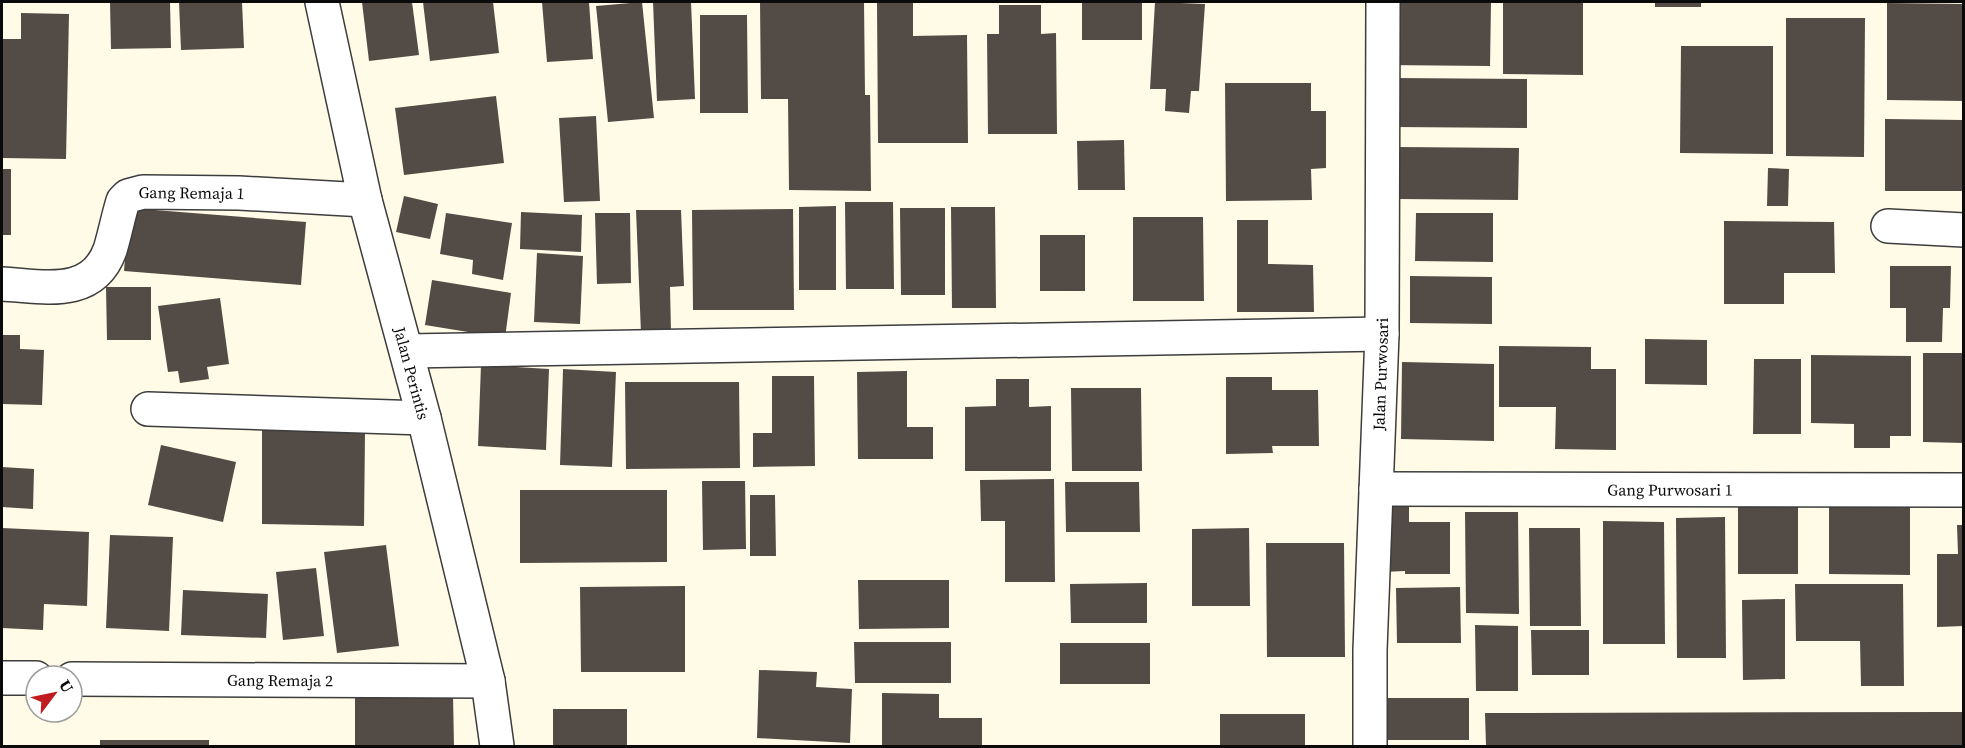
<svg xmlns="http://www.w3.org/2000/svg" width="1965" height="748" font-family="'Source Serif 4',serif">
<rect width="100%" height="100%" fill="#fffbe6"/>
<g fill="#534b45">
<path d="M 110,2 L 170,2 L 171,48 L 111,49 Z"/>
<path d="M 179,2 L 242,2 L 244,48 L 181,50 Z"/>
<path d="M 362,2 L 412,2 L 419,55 L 369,61 Z"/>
<path d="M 423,2 L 493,2 L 499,53 L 430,61 Z"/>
<path d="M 542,2 L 589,2 L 593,59 L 547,62 Z"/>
<path d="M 642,2 L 654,118 L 608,122 L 596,6 Z"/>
<path d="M 653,2 L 691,2 L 695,99 L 657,101 Z"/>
<path d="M 760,2 L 864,2 L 865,95 L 870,95 L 871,191 L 789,190 L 788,99 L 761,99 Z"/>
<path d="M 877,2 L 913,2 L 913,36 L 967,35 L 968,143 L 878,143 Z"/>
<rect x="1082" y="2" width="60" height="38"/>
<path d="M 1155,2 L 1205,4 L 1199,91 L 1191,91 L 1189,113 L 1165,111 L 1166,89 L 1150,89 Z"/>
<path d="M 1384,2 L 1491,2 L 1490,66 L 1384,65 Z"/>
<path d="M 1503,2 L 1583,2 L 1583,75 L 1503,74 Z"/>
<rect x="1655" y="2" width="46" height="5"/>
<path d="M 1887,3 L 1964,4 L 1964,101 L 1887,100 Z"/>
<path d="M 999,5 L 1041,5 L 1041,34 L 1056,33 L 1057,134 L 988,134 L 987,34 L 999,34 Z"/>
<path d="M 21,13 L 69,14 L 66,159 L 2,158 L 2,39 L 21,39 Z"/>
<path d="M 700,15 L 747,15 L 748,113 L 700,113 Z"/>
<path d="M 1786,18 L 1865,18 L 1864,157 L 1786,156 Z"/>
<path d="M 1681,46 L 1773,46 L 1773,154 L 1680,153 Z"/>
<path d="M 1395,78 L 1527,79 L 1527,128 L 1395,127 Z"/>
<path d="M 1225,83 L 1311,83 L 1311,111 L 1326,111 L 1326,168 L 1311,169 L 1312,200 L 1226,201 Z"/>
<path d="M 496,96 L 504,163 L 404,175 L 395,108 Z"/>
<path d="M 596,116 L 600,201 L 564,202 L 559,118 Z"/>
<path d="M 1885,119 L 1964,120 L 1964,191 L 1885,191 Z"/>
<path d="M 1124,140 L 1125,190 L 1078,190 L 1077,141 Z"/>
<path d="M 1397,147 L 1519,148 L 1518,200 L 1397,199 Z"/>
<path d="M 1768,168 L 1789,169 L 1788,206 L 1767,206 Z"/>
<rect x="2" y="169" width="9" height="66"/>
<path d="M 404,196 L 438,204 L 430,239 L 396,232 Z"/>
<path d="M 845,202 L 893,202 L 894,289 L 846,289 Z"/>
<path d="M 836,206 L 836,290 L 799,290 L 799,207 Z"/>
<path d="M 951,207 L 995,207 L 996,308 L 952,308 Z"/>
<path d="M 129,208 L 306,222 L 301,285 L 124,271 Z"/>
<path d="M 900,208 L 945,208 L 945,295 L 901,295 Z"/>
<path d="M 793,209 L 794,310 L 693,310 L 692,210 Z"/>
<path d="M 636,210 L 681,210 L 684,286 L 670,287 L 671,332 L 641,333 Z"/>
<path d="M 521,212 L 582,215 L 581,252 L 520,249 Z"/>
<path d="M 446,213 L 512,223 L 503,280 L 472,274 L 473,260 L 440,254 Z"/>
<path d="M 595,213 L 630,213 L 631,283 L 597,284 Z"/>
<path d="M 1416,213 L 1493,213 L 1493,262 L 1415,261 Z"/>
<path d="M 1133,217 L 1203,217 L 1204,301 L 1133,301 Z"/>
<path d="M 1237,220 L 1268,220 L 1268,264 L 1313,265 L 1314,312 L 1237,312 Z"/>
<path d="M 1724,221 L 1834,222 L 1835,273 L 1784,273 L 1784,304 L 1724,304 Z"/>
<rect x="1040" y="235" width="45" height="56"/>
<path d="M 537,253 L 583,256 L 580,324 L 534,322 Z"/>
<path d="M 1890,266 L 1951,266 L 1950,308 L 1943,308 L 1942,342 L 1906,342 L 1906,308 L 1890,308 Z"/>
<path d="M 1410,276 L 1492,277 L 1492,324 L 1410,323 Z"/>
<path d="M 432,280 L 511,293 L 505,338 L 425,325 Z"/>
<path d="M 106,287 L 151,287 L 151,340 L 107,340 Z"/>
<path d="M 220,298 L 229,364 L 207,367 L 209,379 L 180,383 L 178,371 L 168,372 L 158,306 Z"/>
<path d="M 2,335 L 20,335 L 20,349 L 44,350 L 42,405 L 2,404 Z"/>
<path d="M 1645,339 L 1707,340 L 1707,385 L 1645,384 Z"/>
<path d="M 1499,346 L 1591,347 L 1591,369 L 1616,369 L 1616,450 L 1555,449 L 1556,407 L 1499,407 Z"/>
<path d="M 1923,353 L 1964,353 L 1964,443 L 1923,442 Z"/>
<path d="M 1811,355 L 1911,356 L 1911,436 L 1890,436 L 1890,448 L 1854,448 L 1854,424 L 1811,423 Z"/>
<path d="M 1754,359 L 1801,359 L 1801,434 L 1753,434 Z"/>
<path d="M 1402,362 L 1494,364 L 1494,441 L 1401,439 Z"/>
<path d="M 481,365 L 549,369 L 546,450 L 478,446 Z"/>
<path d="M 563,369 L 616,372 L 612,467 L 560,465 Z"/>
<path d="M 907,371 L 907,427 L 933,427 L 933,459 L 858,459 L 857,372 Z"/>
<path d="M 772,376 L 814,376 L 815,466 L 753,467 L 753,433 L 772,433 Z"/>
<path d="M 1226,377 L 1272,377 L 1272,390 L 1318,390 L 1319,446 L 1272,446 L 1273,453 L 1226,454 Z"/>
<path d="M 996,379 L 1029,379 L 1029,407 L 1051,406 L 1051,471 L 965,471 L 965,407 L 996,406 Z"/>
<path d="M 625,382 L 739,382 L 740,468 L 626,469 Z"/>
<path d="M 1071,388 L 1141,388 L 1142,471 L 1072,471 Z"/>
<path d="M 262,430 L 365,432 L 364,526 L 262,524 Z"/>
<path d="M 161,445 L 236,462 L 223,522 L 148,505 Z"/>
<path d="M 2,467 L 34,469 L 33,509 L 2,507 Z"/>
<path d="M 1054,479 L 1055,582 L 1005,582 L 1005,521 L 981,521 L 980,480 Z"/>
<path d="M 702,481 L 745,481 L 746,549 L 703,550 Z"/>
<path d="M 1065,482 L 1139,482 L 1140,532 L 1066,532 Z"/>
<path d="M 520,490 L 667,490 L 667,562 L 520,563 Z"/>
<path d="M 750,495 L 775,495 L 776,556 L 750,556 Z"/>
<rect x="1738" y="500" width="60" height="74"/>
<path d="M 1829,500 L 1910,500 L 1910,575 L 1829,574 Z"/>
<path d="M 1382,503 L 1409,504 L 1409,522 L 1450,522 L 1450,574 L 1405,574 L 1405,571 L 1383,572 Z"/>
<path d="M 1465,512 L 1518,512 L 1519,614 L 1466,613 Z"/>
<path d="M 1725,517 L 1726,658 L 1677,658 L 1676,518 Z"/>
<path d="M 1603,521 L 1664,522 L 1665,644 L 1603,644 Z"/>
<path d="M 1957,525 L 1964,525 L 1964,626 L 1937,627 L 1937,554 L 1958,554 Z"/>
<path d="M 2,528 L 89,532 L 87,606 L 44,604 L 43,630 L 2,628 Z"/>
<path d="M 1249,528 L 1250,606 L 1192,606 L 1192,529 Z"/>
<path d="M 1529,528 L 1580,528 L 1581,626 L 1530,626 Z"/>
<path d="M 110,535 L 173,537 L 169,631 L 106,628 Z"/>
<path d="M 1266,543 L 1344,543 L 1345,657 L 1267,657 Z"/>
<path d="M 386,545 L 399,646 L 337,653 L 324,552 Z"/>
<path d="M 316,568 L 324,636 L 283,640 L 276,572 Z"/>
<path d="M 858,580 L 949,580 L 949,628 L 859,629 Z"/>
<path d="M 1147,583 L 1147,623 L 1071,623 L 1070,584 Z"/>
<path d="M 1795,584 L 1903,584 L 1904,686 L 1861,686 L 1860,641 L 1796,641 Z"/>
<path d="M 685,586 L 685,672 L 581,672 L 580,587 Z"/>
<path d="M 1460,587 L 1461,643 L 1397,643 L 1396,588 Z"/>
<path d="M 183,590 L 268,594 L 266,638 L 181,635 Z"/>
<path d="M 1785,599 L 1785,679 L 1743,680 L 1742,600 Z"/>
<path d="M 1475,625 L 1518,626 L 1518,691 L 1476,691 Z"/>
<path d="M 1531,630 L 1589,630 L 1589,675 L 1532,675 Z"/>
<path d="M 854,642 L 951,642 L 951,683 L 855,683 Z"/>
<rect x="1060" y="643" width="90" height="41"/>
<path d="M 759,670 L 817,672 L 816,687 L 852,689 L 850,743 L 757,738 Z"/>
<path d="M 882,693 L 939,694 L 939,718 L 982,718 L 982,746 L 882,746 Z"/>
<path d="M 355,695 L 453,695 L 454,746 L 355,746 Z"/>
<rect x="1387" y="698" width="82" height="42"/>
<path d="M 553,709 L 627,709 L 627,745 L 553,746 Z"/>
<path d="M 1950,712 L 1964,712 L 1964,746 L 1486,746 L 1485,713 Z"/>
<rect x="1220" y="714" width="85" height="32"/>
<rect x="100" y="740" width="109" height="6"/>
</g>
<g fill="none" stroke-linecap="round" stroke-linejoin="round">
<defs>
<g id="minor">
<path id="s1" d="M 322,2 L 365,200 L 424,418 L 488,681 L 497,746"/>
<path d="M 1888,226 L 1964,230"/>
<path id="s2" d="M 2,284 C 43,286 92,299 110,250 C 115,234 118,217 123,201 L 128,196 L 143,192 L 239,193 L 365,200"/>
<path d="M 407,351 L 1382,334"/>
<path d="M 148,409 L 424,418"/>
<path id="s3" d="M 1376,489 L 1964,490"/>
<path d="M 2,678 L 36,678"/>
<path id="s4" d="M 72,679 L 488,681"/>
<path id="s5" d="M 1370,746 L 1370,650 L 1382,334 L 1383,2"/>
</g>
</defs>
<use href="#minor" stroke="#3d3d3d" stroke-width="36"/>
<use href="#minor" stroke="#fff" stroke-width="33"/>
</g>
<g text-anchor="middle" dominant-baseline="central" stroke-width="6" stroke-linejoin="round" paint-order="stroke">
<g font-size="16" fill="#0a0a0a" stroke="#fff">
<text stroke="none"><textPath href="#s2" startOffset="246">Gang Remaja 1</textPath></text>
<text stroke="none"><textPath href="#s1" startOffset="382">Jalan Perintis</textPath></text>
<text stroke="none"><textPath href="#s5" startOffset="372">Jalan Purwosari</textPath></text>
<text stroke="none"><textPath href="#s3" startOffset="294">Gang Purwosari 1</textPath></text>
<text stroke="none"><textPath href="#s4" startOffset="208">Gang Remaja 2</textPath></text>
</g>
</g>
<rect width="1965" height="748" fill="none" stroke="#0a0a0a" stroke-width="6"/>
<g transform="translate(54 694) rotate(58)"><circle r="28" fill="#ffffff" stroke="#9d9d9d" stroke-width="1.5"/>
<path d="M0-4.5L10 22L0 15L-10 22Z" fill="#c01b1f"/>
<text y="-9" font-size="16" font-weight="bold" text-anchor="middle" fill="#0a0a0a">U</text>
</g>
</svg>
